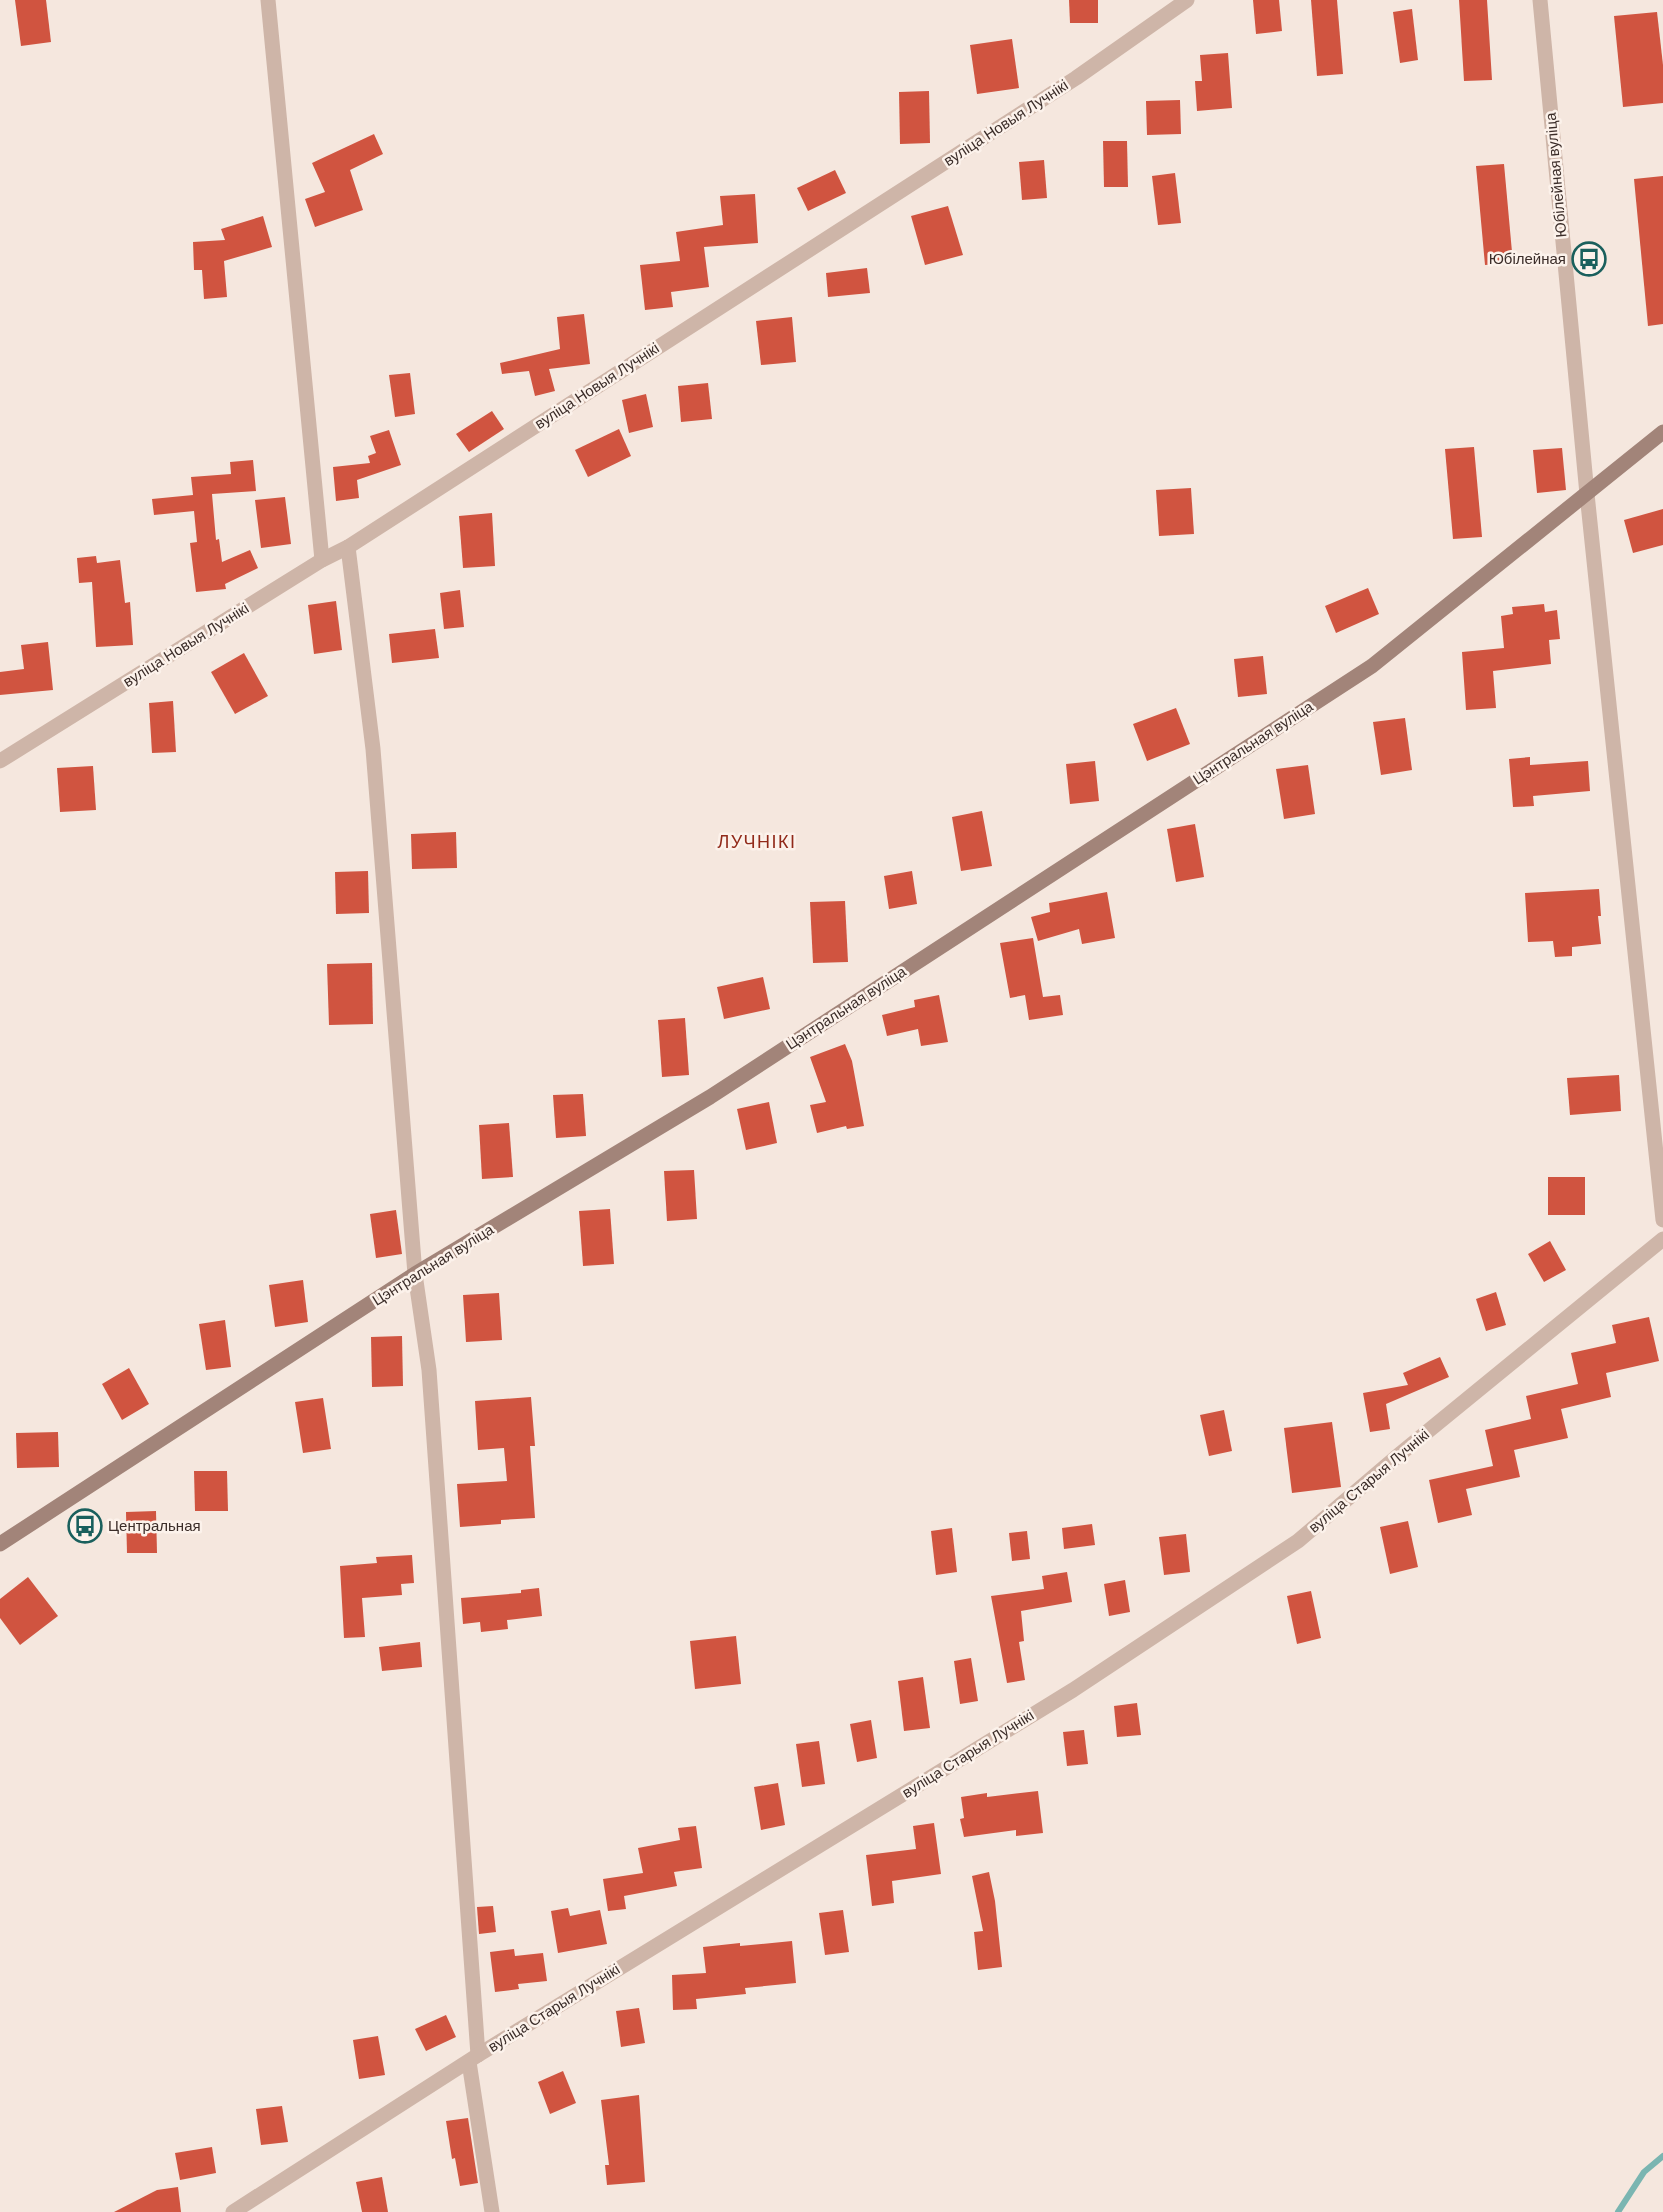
<svg xmlns="http://www.w3.org/2000/svg" width="1663" height="2212" font-family="'DM Sans',sans-serif">
<rect width="100%" height="100%" fill="#f5e7de"/>
<g fill="none" stroke-linecap="round" stroke-linejoin="round">
<path stroke="#7ab5b1" stroke-width="6" d="M 1618,2212 L 1644,2172 L 1663,2156"/>
</g>
<g fill="#d05440">
<path d="M 15,0 L 46,0 L 51,42 L 21,46 Z"/>
<path d="M 1069,0 L 1098,0 L 1098,23 L 1070,23 Z"/>
<path d="M 1253,0 L 1279,0 L 1282,31 L 1256,34 Z"/>
<path d="M 1311,0 L 1337,0 L 1343,74 L 1317,76 Z"/>
<path d="M 1459,0 L 1487,0 L 1492,80 L 1464,81 Z"/>
<path d="M 1412,9 L 1418,60 L 1400,63 L 1393,12 Z"/>
<path d="M 1657,12 L 1663,65 L 1663,103 L 1623,107 L 1614,16 Z"/>
<path d="M 1012,39 L 1019,88 L 977,94 L 970,45 Z"/>
<path d="M 1228,53 L 1232,108 L 1197,111 L 1195,81 L 1202,81 L 1200,55 Z"/>
<path d="M 929,91 L 930,143 L 900,144 L 899,92 Z"/>
<path d="M 1180,100 L 1181,134 L 1147,135 L 1146,101 Z"/>
<path d="M 374,134 L 383,154 L 350,170 L 363,210 L 315,227 L 305,199 L 325,192 L 312,163 Z"/>
<path d="M 1103,141 L 1127,141 L 1128,187 L 1104,187 Z"/>
<path d="M 1044,160 L 1047,198 L 1022,200 L 1019,162 Z"/>
<path d="M 1504,164 L 1513,263 L 1485,265 L 1476,166 Z"/>
<path d="M 835,170 L 846,193 L 808,211 L 797,188 Z"/>
<path d="M 1175,173 L 1181,223 L 1158,225 L 1152,176 Z"/>
<path d="M 1663,176 L 1663,324 L 1648,326 L 1634,179 Z"/>
<path d="M 755,194 L 758,243 L 704,247 L 709,287 L 671,292 L 673,307 L 645,310 L 640,265 L 680,261 L 676,232 L 723,225 L 720,196 Z"/>
<path d="M 948,206 L 963,255 L 925,265 L 911,216 Z"/>
<path d="M 263,216 L 272,247 L 224,261 L 227,297 L 204,299 L 202,270 L 194,270 L 193,242 L 225,240 L 221,229 Z"/>
<path d="M 867,268 L 870,293 L 828,297 L 826,273 Z"/>
<path d="M 584,314 L 590,364 L 549,369 L 555,391 L 535,396 L 529,371 L 502,374 L 500,363 L 560,349 L 557,317 Z"/>
<path d="M 792,317 L 796,362 L 761,365 L 756,321 Z"/>
<path d="M 410,373 L 415,414 L 395,417 L 389,375 Z"/>
<path d="M 708,383 L 712,419 L 681,422 L 678,386 Z"/>
<path d="M 646,394 L 653,427 L 629,433 L 622,400 Z"/>
<path d="M 492,411 L 504,429 L 469,452 L 456,434 Z"/>
<path d="M 619,429 L 631,456 L 588,477 L 575,450 Z"/>
<path d="M 389,430 L 401,465 L 357,480 L 359,498 L 336,501 L 333,467 L 370,463 L 368,456 L 376,453 L 370,436 Z"/>
<path d="M 1474,447 L 1482,537 L 1453,539 L 1445,449 Z"/>
<path d="M 1562,448 L 1566,490 L 1537,493 L 1533,450 Z"/>
<path d="M 253,460 L 256,491 L 212,494 L 216,540 L 219,539 L 222,562 L 250,550 L 258,568 L 225,584 L 226,589 L 196,592 L 190,543 L 197,542 L 194,511 L 154,515 L 152,499 L 193,495 L 191,477 L 231,474 L 230,462 Z"/>
<path d="M 1191,488 L 1194,534 L 1159,536 L 1156,490 Z"/>
<path d="M 285,497 L 291,544 L 261,548 L 255,500 Z"/>
<path d="M 1663,509 L 1663,545 L 1633,553 L 1624,520 Z"/>
<path d="M 492,513 L 495,566 L 463,568 L 459,516 Z"/>
<path d="M 96,556 L 97,563 L 120,560 L 125,603 L 130,602 L 133,645 L 96,647 L 92,582 L 79,583 L 77,558 Z"/>
<path d="M 1368,588 L 1379,614 L 1336,633 L 1325,606 Z"/>
<path d="M 460,590 L 464,627 L 444,629 L 440,593 Z"/>
<path d="M 336,601 L 342,650 L 314,654 L 308,605 Z"/>
<path d="M 1544,604 L 1545,612 L 1557,610 L 1560,639 L 1549,640 L 1551,664 L 1493,671 L 1496,708 L 1466,710 L 1462,652 L 1504,648 L 1501,616 L 1513,614 L 1512,607 Z"/>
<path d="M 435,629 L 439,658 L 392,663 L 389,634 Z"/>
<path d="M 48,642 L 53,690 L 0,695 L 0,672 L 24,669 L 21,645 Z"/>
<path d="M 244,653 L 268,696 L 235,714 L 211,672 Z"/>
<path d="M 1263,656 L 1267,694 L 1238,697 L 1234,659 Z"/>
<path d="M 173,701 L 176,752 L 152,753 L 149,703 Z"/>
<path d="M 1176,708 L 1190,744 L 1147,761 L 1133,724 Z"/>
<path d="M 1405,718 L 1412,770 L 1381,775 L 1373,722 Z"/>
<path d="M 1530,757 L 1530,765 L 1588,761 L 1590,791 L 1533,796 L 1534,806 L 1513,807 L 1509,759 Z"/>
<path d="M 1095,761 L 1099,801 L 1070,804 L 1066,764 Z"/>
<path d="M 1308,765 L 1315,814 L 1284,819 L 1276,769 Z"/>
<path d="M 93,766 L 96,810 L 60,812 L 57,768 Z"/>
<path d="M 982,811 L 992,866 L 961,871 L 952,817 Z"/>
<path d="M 1195,824 L 1204,877 L 1176,882 L 1167,829 Z"/>
<path d="M 456,832 L 457,868 L 412,869 L 411,834 Z"/>
<path d="M 368,871 L 369,913 L 336,914 L 335,872 Z"/>
<path d="M 912,871 L 917,904 L 889,909 L 884,876 Z"/>
<path d="M 1599,889 L 1601,916 L 1598,916 L 1601,944 L 1572,947 L 1572,956 L 1555,957 L 1553,941 L 1528,942 L 1525,893 Z"/>
<path d="M 1107,892 L 1115,938 L 1082,944 L 1079,929 L 1038,941 L 1031,917 L 1050,912 L 1049,903 Z"/>
<path d="M 845,901 L 848,962 L 813,963 L 810,902 Z"/>
<path d="M 1033,938 L 1043,997 L 1060,995 L 1063,1015 L 1029,1020 L 1025,995 L 1010,998 L 1000,943 Z"/>
<path d="M 372,963 L 373,1024 L 329,1025 L 327,964 Z"/>
<path d="M 763,977 L 770,1009 L 724,1019 L 717,987 Z"/>
<path d="M 939,995 L 948,1042 L 921,1046 L 918,1029 L 887,1036 L 882,1015 L 915,1007 L 914,1000 Z"/>
<path d="M 685,1018 L 689,1075 L 662,1077 L 658,1020 Z"/>
<path d="M 845,1044 L 852,1061 L 864,1126 L 847,1129 L 846,1126 L 817,1133 L 810,1105 L 826,1102 L 810,1057 Z"/>
<path d="M 1619,1075 L 1621,1111 L 1570,1115 L 1567,1078 Z"/>
<path d="M 583,1094 L 586,1136 L 556,1138 L 553,1095 Z"/>
<path d="M 769,1102 L 777,1143 L 746,1150 L 737,1109 Z"/>
<path d="M 509,1123 L 513,1177 L 482,1179 L 479,1125 Z"/>
<path d="M 694,1170 L 697,1219 L 667,1221 L 664,1171 Z"/>
<rect x="1548" y="1177" width="37" height="38"/>
<path d="M 610,1209 L 614,1264 L 583,1266 L 579,1211 Z"/>
<path d="M 396,1210 L 402,1254 L 376,1258 L 370,1214 Z"/>
<path d="M 1550,1241 L 1566,1270 L 1544,1282 L 1528,1254 Z"/>
<path d="M 303,1280 L 308,1322 L 275,1327 L 269,1285 Z"/>
<path d="M 1496,1292 L 1506,1325 L 1486,1331 L 1476,1299 Z"/>
<path d="M 499,1293 L 502,1340 L 466,1342 L 463,1295 Z"/>
<path d="M 1649,1317 L 1659,1361 L 1606,1373 L 1611,1397 L 1561,1409 L 1568,1438 L 1514,1450 L 1520,1477 L 1466,1489 L 1472,1515 L 1438,1523 L 1429,1480 L 1493,1466 L 1485,1430 L 1531,1419 L 1526,1396 L 1578,1384 L 1571,1353 L 1616,1343 L 1612,1325 Z"/>
<path d="M 225,1320 L 231,1367 L 206,1370 L 199,1324 Z"/>
<path d="M 402,1336 L 403,1386 L 372,1387 L 371,1337 Z"/>
<path d="M 1440,1357 L 1449,1377 L 1386,1404 L 1390,1429 L 1370,1432 L 1363,1393 L 1408,1385 L 1403,1373 Z"/>
<path d="M 129,1368 L 149,1404 L 122,1420 L 102,1384 Z"/>
<path d="M 531,1397 L 535,1446 L 530,1446 L 535,1518 L 501,1520 L 501,1524 L 460,1527 L 457,1484 L 507,1481 L 504,1448 L 478,1450 L 475,1401 Z"/>
<path d="M 323,1398 L 331,1449 L 303,1453 L 295,1402 Z"/>
<path d="M 1224,1410 L 1232,1451 L 1209,1456 L 1200,1415 Z"/>
<path d="M 1332,1422 L 1341,1487 L 1292,1493 L 1284,1428 Z"/>
<path d="M 58,1432 L 59,1467 L 17,1468 L 16,1433 Z"/>
<path d="M 194,1471 L 227,1471 L 228,1511 L 195,1511 Z"/>
<path d="M 156,1511 L 157,1553 L 127,1553 L 126,1512 Z"/>
<path d="M 1408,1521 L 1418,1567 L 1390,1574 L 1380,1527 Z"/>
<path d="M 1092,1524 L 1095,1545 L 1064,1549 L 1062,1528 Z"/>
<path d="M 952,1528 L 957,1572 L 936,1575 L 931,1531 Z"/>
<path d="M 1027,1531 L 1030,1559 L 1012,1561 L 1009,1533 Z"/>
<path d="M 1186,1534 L 1190,1572 L 1164,1575 L 1159,1537 Z"/>
<path d="M 412,1555 L 414,1583 L 401,1584 L 402,1595 L 362,1598 L 365,1637 L 344,1638 L 340,1566 L 377,1563 L 376,1557 Z"/>
<path d="M 1067,1572 L 1072,1602 L 1021,1611 L 1024,1641 L 1019,1642 L 1025,1680 L 1007,1683 L 991,1596 L 1044,1589 L 1042,1576 Z"/>
<path d="M 28,1577 L 58,1616 L 20,1645 L 0,1618 L 0,1599 Z"/>
<path d="M 1125,1580 L 1130,1612 L 1109,1616 L 1104,1584 Z"/>
<path d="M 539,1588 L 542,1616 L 507,1620 L 508,1629 L 481,1632 L 480,1622 L 463,1624 L 461,1598 L 521,1593 L 521,1590 Z"/>
<path d="M 1311,1591 L 1321,1638 L 1297,1644 L 1287,1596 Z"/>
<path d="M 736,1636 L 741,1684 L 695,1689 L 690,1641 Z"/>
<path d="M 420,1642 L 422,1667 L 382,1671 L 379,1647 Z"/>
<path d="M 971,1658 L 978,1701 L 960,1704 L 954,1661 Z"/>
<path d="M 923,1677 L 930,1728 L 904,1731 L 898,1681 Z"/>
<path d="M 1137,1703 L 1141,1735 L 1117,1737 L 1114,1706 Z"/>
<path d="M 871,1720 L 877,1758 L 857,1762 L 850,1724 Z"/>
<path d="M 1084,1730 L 1088,1764 L 1067,1766 L 1063,1732 Z"/>
<path d="M 819,1741 L 825,1784 L 802,1787 L 796,1744 Z"/>
<path d="M 778,1783 L 785,1825 L 761,1830 L 754,1787 Z"/>
<path d="M 1038,1791 L 1043,1833 L 1016,1836 L 1016,1830 L 964,1837 L 960,1819 L 964,1818 L 961,1797 L 987,1793 L 987,1797 Z"/>
<path d="M 934,1823 L 941,1874 L 892,1881 L 894,1903 L 872,1906 L 866,1855 L 916,1849 L 913,1826 Z"/>
<path d="M 696,1826 L 702,1868 L 674,1872 L 677,1886 L 624,1896 L 626,1909 L 608,1911 L 603,1879 L 643,1873 L 638,1848 L 680,1840 L 678,1828 Z"/>
<path d="M 989,1872 L 995,1901 L 1002,1967 L 978,1970 L 974,1932 L 983,1931 L 972,1876 Z"/>
<path d="M 493,1906 L 496,1932 L 479,1934 L 477,1907 Z"/>
<path d="M 568,1908 L 570,1916 L 600,1910 L 607,1944 L 558,1953 L 551,1911 Z"/>
<path d="M 843,1910 L 849,1952 L 825,1955 L 819,1913 Z"/>
<path d="M 792,1941 L 796,1983 L 745,1988 L 746,1994 L 696,1999 L 697,2009 L 673,2010 L 672,1975 L 706,1973 L 703,1947 L 740,1943 L 740,1946 Z"/>
<path d="M 514,1949 L 515,1956 L 543,1953 L 547,1981 L 518,1984 L 519,1989 L 495,1992 L 490,1952 Z"/>
<path d="M 639,2008 L 645,2043 L 621,2047 L 616,2011 Z"/>
<path d="M 446,2015 L 456,2037 L 426,2051 L 415,2029 Z"/>
<path d="M 378,2036 L 385,2075 L 359,2079 L 353,2040 Z"/>
<path d="M 563,2071 L 576,2103 L 550,2114 L 538,2082 Z"/>
<path d="M 639,2095 L 645,2182 L 607,2185 L 605,2165 L 609,2165 L 601,2100 Z"/>
<path d="M 282,2106 L 288,2142 L 261,2145 L 256,2109 Z"/>
<path d="M 468,2118 L 478,2183 L 460,2186 L 455,2158 L 452,2159 L 446,2121 Z"/>
<path d="M 212,2147 L 216,2173 L 180,2180 L 175,2153 Z"/>
<path d="M 382,2177 L 388,2212 L 362,2212 L 356,2182 Z"/>
<path d="M 178,2187 L 181,2212 L 114,2212 L 157,2190 Z"/>
</g>
<g fill="none" stroke-linecap="round" stroke-linejoin="round">
<g stroke="#ceb5a8" stroke-width="15">
<path d="M 268,0 L 322,560"/>
<path d="M 1540,0 L 1587,494 L 1663,1220"/>
<path d="M 348,547 L 373,749 L 415,1274 L 429,1370 L 478,2055"/>
<path d="M 0,761 L 322,560 L 348,547 L 1076,78 L 1187,0"/>
<path d="M 469,2062 L 492,2212"/>
<path d="M 233,2212 L 478,2055 L 1073,1690 L 1298,1541 L 1400,1454 L 1663,1239"/>
</g>
<path stroke="#a28479" stroke-width="15" d="M 0,1544 L 415,1274 L 710,1097 L 1372,666 L 1663,432"/>
</g>
<defs>
<symbol id="bus-ring" viewBox="-11 -11 22 22"><circle r="9.5" fill="#fcf2eb" stroke="#1a605d" stroke-width="1.5"/><path d="M-5-6H5V4H4V6H2V4H-2V6H-4V4H-5ZM-3.5-4V0h7V-4ZM-3.5 1.2v1.5H-2V1.2ZM2 1.2v1.5H3.5V1.2Z" fill="#1a605d"/></symbol>
</defs>
<g fill-rule="evenodd">
<use href="#bus-ring" x="1570" y="240" width="38" height="38"/>
<use href="#bus-ring" x="66" y="1507" width="38" height="38"/>
</g>
<g text-anchor="middle" dominant-baseline="central" stroke-width="5" stroke-linejoin="round" paint-order="stroke">
<g font-size="15" fill="#3b2d29" stroke="#fcf2eb">
<text transform="translate(1006 123) rotate(-33)">вуліца Новыя Лучнікі</text>
<text transform="translate(1556 175) rotate(-95)">Юбілейная вуліца</text>
<text transform="translate(597 386) rotate(-33)">вуліца Новыя Лучнікі</text>
<text transform="translate(186 645) rotate(-32)">вуліца Новыя Лучнікі</text>
<text transform="translate(1253 743) rotate(-33)">Цэнтральная вуліца</text>
<text transform="translate(846 1008) rotate(-33)">Цэнтральная вуліца</text>
<text transform="translate(433 1265) rotate(-32)">Цэнтральная вуліца</text>
<text transform="translate(1369 1481) rotate(-40)">вуліца Старыя Лучнікі</text>
<text transform="translate(968 1754) rotate(-32)">вуліца Старыя Лучнікі</text>
<text transform="translate(554 2008) rotate(-32)">вуліца Старыя Лучнікі</text>
</g>
<g font-size="15" fill="#3b2d29" stroke="#fcf2eb" text-anchor="end">
<text x="1566" y="259">Юбілейная</text>
<text x="108" y="1526" text-anchor="start">Центральная</text>
</g>
<g font-size="18" letter-spacing="1.5" fill="#912a1a" stroke="#fcf2eb">
<text x="757" y="842">ЛУЧНІКІ</text>
</g>
</g>
</svg>
